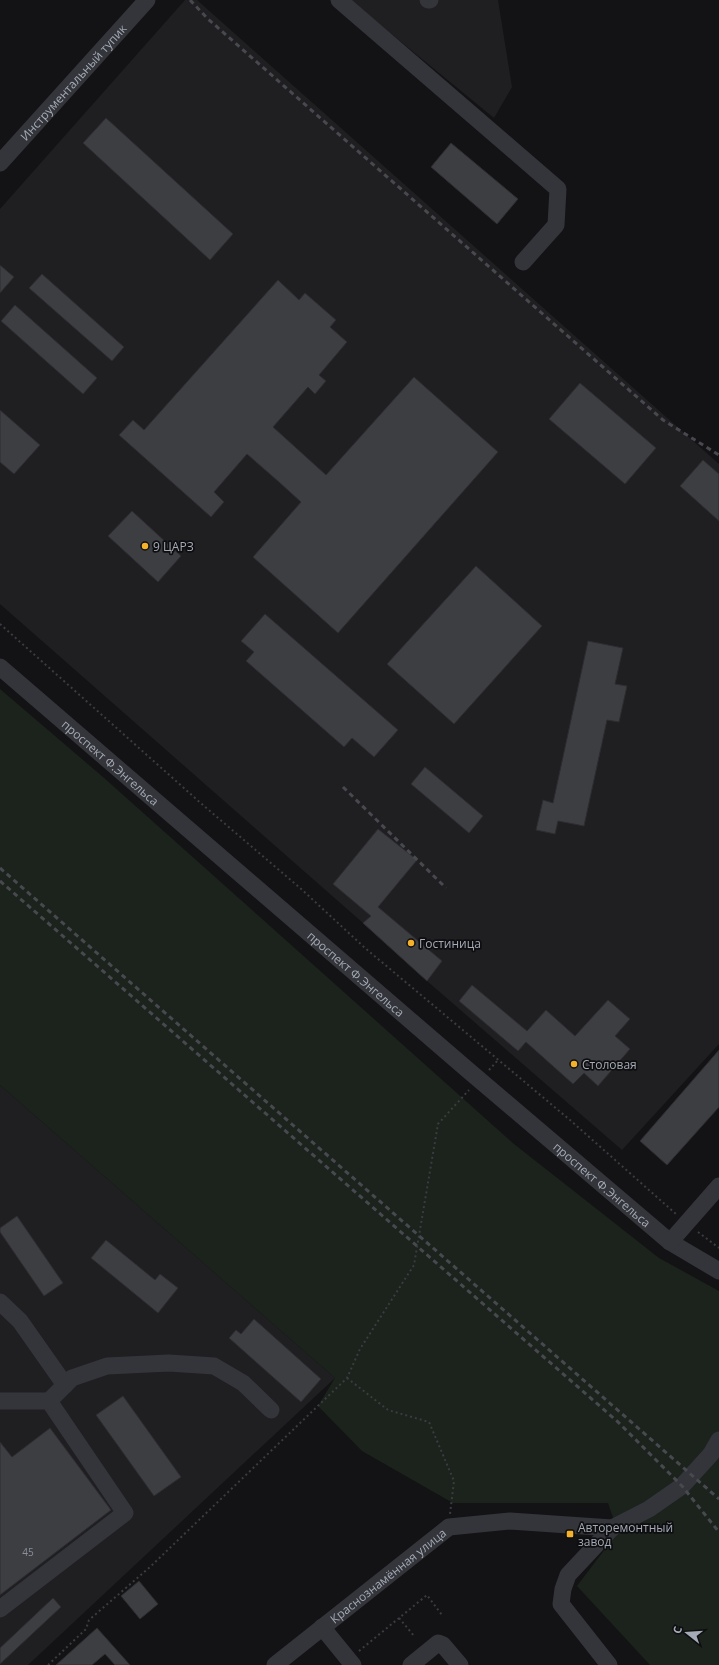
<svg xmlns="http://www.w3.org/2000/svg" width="719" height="1665" font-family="'Open Sans',sans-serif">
<rect width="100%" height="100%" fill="#131315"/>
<g fill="#1f1f22">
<path d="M 185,0 L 197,0 L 719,464 L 719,1044 L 622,1150 L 427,981 L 363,923 L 0,604 L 0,209 Z"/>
<path d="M 350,0 L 498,0 L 512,87 L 494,118 Z"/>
<path d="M 0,1085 L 335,1378 L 28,1665 L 0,1665 Z"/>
</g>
<path fill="#1b231c" d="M 0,689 L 103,777 L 514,1144 L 659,1258 L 719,1291 L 719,1665 L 650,1665 L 577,1586 L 618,1532 L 608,1503 L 453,1503 L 362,1451 L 318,1406 L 335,1378 L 0,1085 Z"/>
<g fill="#3d3e42" stroke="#2d2d31">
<path d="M 106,118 L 233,234 L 210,260 L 83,143 Z"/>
<path d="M 451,143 L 518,199 L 497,224 L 431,167 Z"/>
<path d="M 0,265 L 14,277 L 0,293 Z"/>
<path d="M 42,274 L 124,347 L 112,361 L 29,288 Z"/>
<path d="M 278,280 L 299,300 L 305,293 L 336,320 L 330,327 L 347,342 L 319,375 L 326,381 L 315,394 L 308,387 L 273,427 L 326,475 L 414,377 L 498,452 L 338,633 L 253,557 L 301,502 L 279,482 L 247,454 L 214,492 L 224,502 L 211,517 L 119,435 L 133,420 L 144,430 Z"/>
<path d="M 15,305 L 97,378 L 83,394 L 1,321 Z"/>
<path d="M 580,383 L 656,448 L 625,484 L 549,419 Z"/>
<path d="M 0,410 L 40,445 L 14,474 L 0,462 Z"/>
<path d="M 703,460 L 719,474 L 719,521 L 680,486 Z"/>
<path d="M 132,511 L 181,556 L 158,582 L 108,536 Z"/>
<path d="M 476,566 L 542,626 L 454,724 L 387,664 Z"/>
<path d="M 265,614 L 398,730 L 374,757 L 352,738 L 344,747 L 246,661 L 254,652 L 241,641 Z"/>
<path d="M 588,641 L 623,648 L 615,684 L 627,686 L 619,722 L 607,720 L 584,826 L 558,821 L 555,834 L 536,830 L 543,800 L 553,803 Z"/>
<path d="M 425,767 L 483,816 L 469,833 L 411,784 Z"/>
<path d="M 378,829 L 417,860 L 378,907 L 442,961 L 427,981 L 363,923 L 371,916 L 333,884 Z"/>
<path d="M 472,985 L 527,1031 L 546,1010 L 575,1036 L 608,1000 L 630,1019 L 615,1036 L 630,1049 L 598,1086 L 584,1073 L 573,1084 L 526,1042 L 518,1051 L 459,1001 Z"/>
<path d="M 719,1050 L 719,1107 L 667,1165 L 640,1141 Z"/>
<path d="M 17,1216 L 63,1283 L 44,1296 L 0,1232 L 0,1228 Z"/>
<path d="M 106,1240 L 155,1280 L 160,1274 L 178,1288 L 158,1313 L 91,1258 Z"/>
<path d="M 254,1319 L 321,1379 L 301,1402 L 229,1338 L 236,1330 L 241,1334 Z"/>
<path d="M 123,1396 L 181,1477 L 154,1496 L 96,1415 Z"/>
<path d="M 50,1428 L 111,1510 L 0,1595 L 0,1442 L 12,1457 Z"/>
<path d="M 139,1581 L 158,1604 L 140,1619 L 121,1596 Z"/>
<path d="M 53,1598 L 61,1607 L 0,1664 L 0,1648 Z"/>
<path d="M 97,1628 L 130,1665 L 115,1665 L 105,1654 L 92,1665 L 56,1665 Z"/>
</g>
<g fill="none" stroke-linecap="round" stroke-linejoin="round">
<g stroke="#3a3c41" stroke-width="2" stroke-dasharray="2 3" stroke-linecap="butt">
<path d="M 0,624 L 204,806 L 299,887 L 365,948 L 570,1120 L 676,1214"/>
<path d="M 489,1070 L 498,1060"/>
<path d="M 698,1232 L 719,1248"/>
<path d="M 347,1378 L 388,1410 L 429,1422 L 454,1481 L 450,1514"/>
<path d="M 399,1618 L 415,1637"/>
<path d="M 359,1651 L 427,1595 L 442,1615"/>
<path d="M 48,1665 L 86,1629 L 89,1620 L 150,1567 L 347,1378 L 360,1349 L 414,1265 L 438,1124 L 469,1090"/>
</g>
<g stroke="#34353a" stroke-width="17">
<path d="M 339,0 L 558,189 L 556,225 L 523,262"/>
<path d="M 428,0 L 430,0"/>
<path id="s1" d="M 0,163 L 147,0"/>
<path id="s2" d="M 0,667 L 469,1071 L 670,1242 L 719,1271"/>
<path d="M 670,1242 L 719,1186"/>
<path d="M 0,1302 L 20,1321 L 65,1385"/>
<path d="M 0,1401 L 49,1401 L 125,1513 L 0,1609"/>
<path d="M 49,1401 L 72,1378 L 107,1366 L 169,1363 L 214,1366 L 243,1383 L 271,1410"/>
<path d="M 322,1627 L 353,1665"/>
<path id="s3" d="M 275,1665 L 449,1527 L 510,1521 L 612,1528 L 649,1509 L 682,1486 L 711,1454 L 719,1440"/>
<path d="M 411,1665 L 438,1643 L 443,1645 L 460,1665"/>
<path d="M 609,1665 L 561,1604 L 563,1589 L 568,1575 L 612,1528"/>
</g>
<g stroke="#47494f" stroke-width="3" stroke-dasharray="5 4" stroke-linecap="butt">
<path d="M 190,0 L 208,19 L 663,420 L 719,455"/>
<path d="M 343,787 L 446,888"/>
<path d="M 0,868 L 719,1499"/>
<path d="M 0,881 L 618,1422 L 682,1486 L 719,1532"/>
</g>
</g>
<g fill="#f6b12a" stroke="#0e0e10" stroke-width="1.5">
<circle cx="145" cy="546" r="4"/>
<circle cx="411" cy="943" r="4"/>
<circle cx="574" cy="1064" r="4"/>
<rect x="566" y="1530" width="8" height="8" rx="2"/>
</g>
<g text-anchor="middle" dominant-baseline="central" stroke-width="3.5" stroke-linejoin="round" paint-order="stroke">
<g font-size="10" fill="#8a8f99">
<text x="28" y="1552">45</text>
</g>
<g font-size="12" fill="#a4aab6" stroke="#0e0e10">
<text stroke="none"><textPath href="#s1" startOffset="109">Инструментальный тупик</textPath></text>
<text stroke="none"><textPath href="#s2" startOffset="146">проспект Ф.Энгельса</textPath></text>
<text stroke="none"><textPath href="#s2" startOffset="470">проспект Ф.Энгельса</textPath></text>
<text stroke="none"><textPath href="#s2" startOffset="794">проспект Ф.Энгельса</textPath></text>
<text stroke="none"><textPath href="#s3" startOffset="144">Краснознамённая улица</textPath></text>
</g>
<g font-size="12" fill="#a4aab6" stroke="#0e0e10" text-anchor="start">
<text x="153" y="546">9 ЦАРЗ</text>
<text x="419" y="943">Гостиница</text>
<text x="582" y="1064">Столовая</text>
<text x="578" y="1527">Авторемонтный<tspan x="578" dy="14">завод</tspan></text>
</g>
</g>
<g transform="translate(687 1633) rotate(287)" stroke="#0e0e10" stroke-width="3" paint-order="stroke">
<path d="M0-3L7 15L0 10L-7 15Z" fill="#a4aab6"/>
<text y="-6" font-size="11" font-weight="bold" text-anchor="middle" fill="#a4aab6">С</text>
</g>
</svg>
